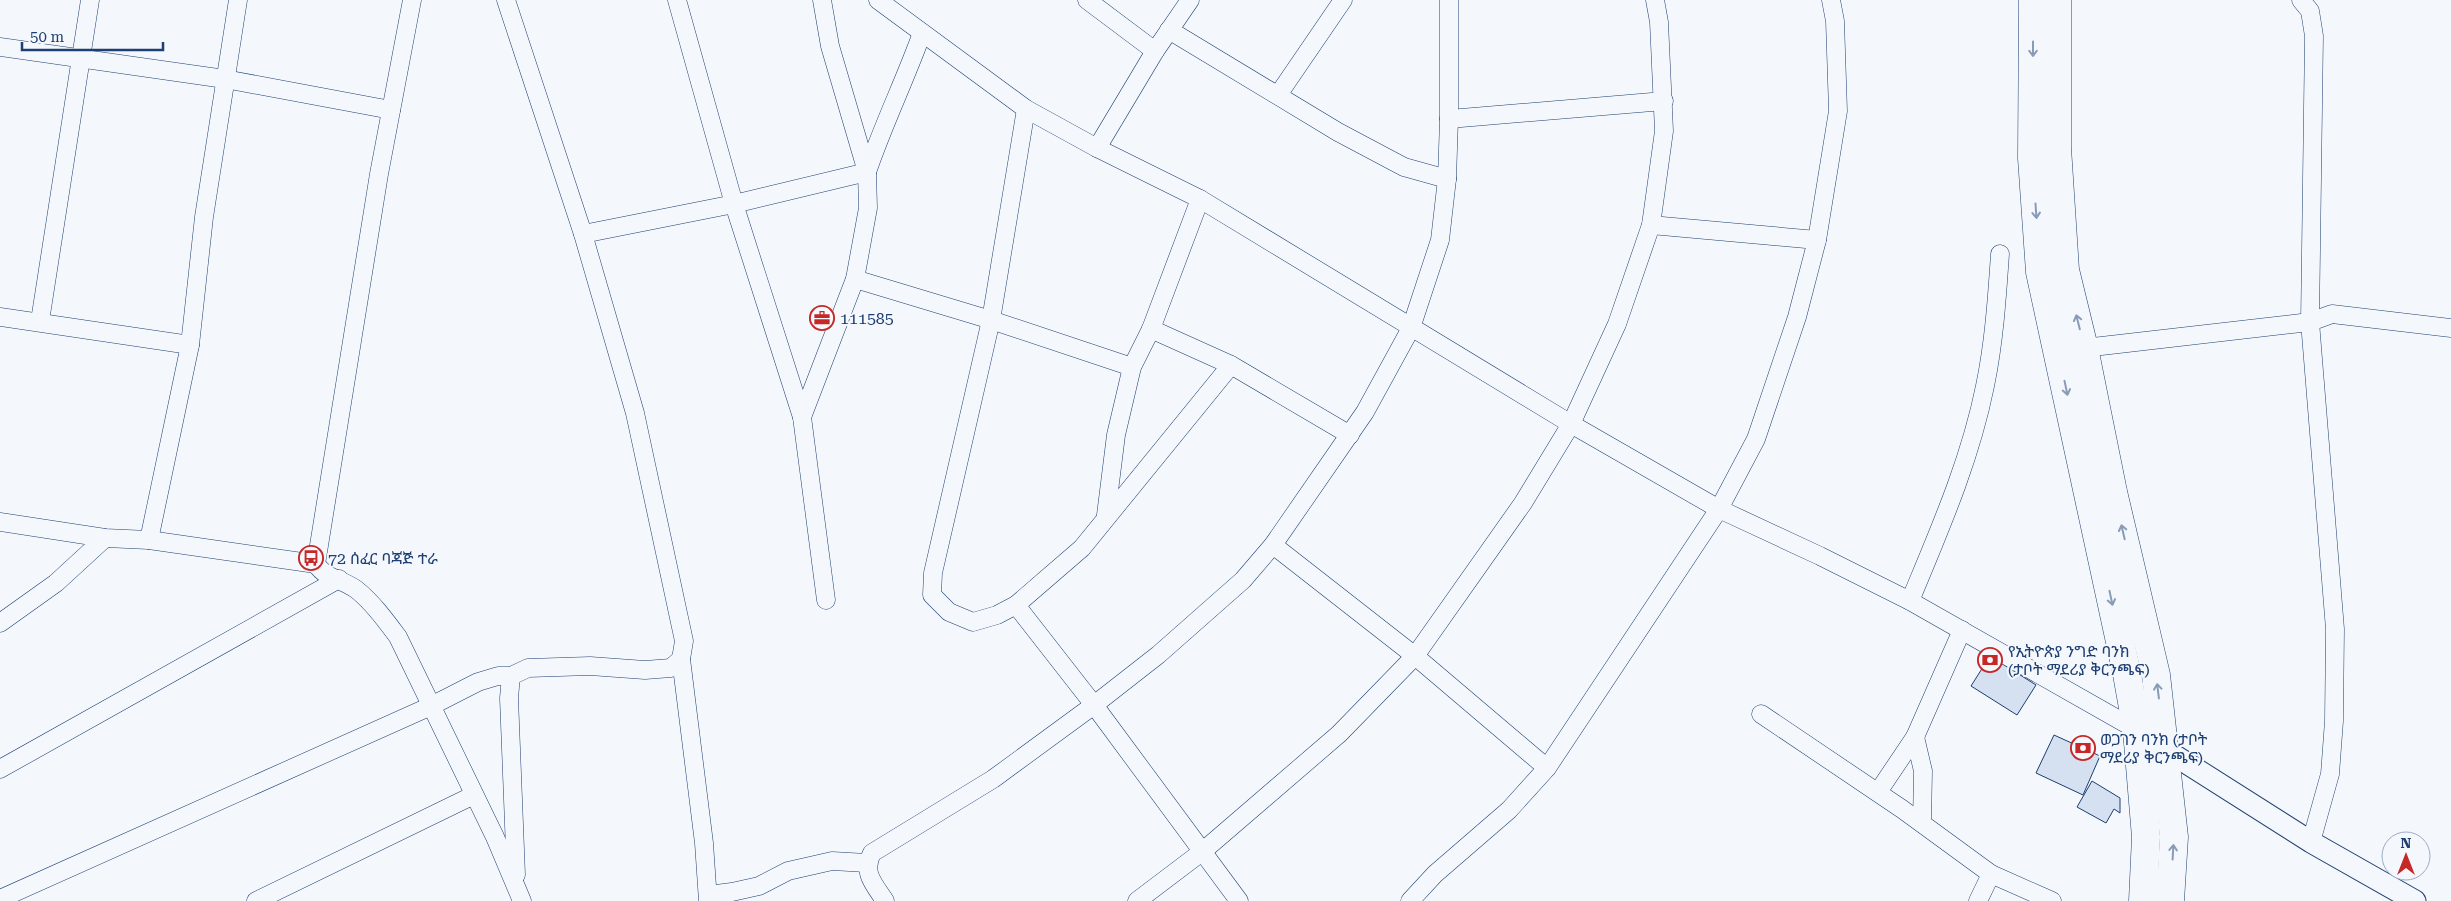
<svg xmlns="http://www.w3.org/2000/svg" width="2451" height="901" font-family="'Roboto Serif','Noto Sans Ethiopic',serif">
<rect width="100%" height="100%" fill="#f4f7fb"/>
<g fill="#d5e0f0" stroke="#1d3f73">
<path d="M 1990,656 L 2036,685 L 2017,715 L 1971,686 Z"/>
<path d="M 2054,735 L 2100,756 L 2083,795 L 2036,773 Z"/>
<path d="M 2092,781 L 2120,798 L 2120,813 L 2114,809 L 2106,823 L 2077,807 Z"/>
</g>
<g fill="none" stroke-linecap="round" stroke-linejoin="round">
<defs>
<g id="minor">
<path d="M 412,0 L 379,174 L 316,564 C 327,580 341,578 357,590 C 373,603 386,621 398,637 L 495,837 L 522,901"/>
<path d="M 506,0 L 583,234 L 635,413 L 684,641 L 681,659 L 704,843 L 708,901"/>
<path d="M 677,0 L 734,204 L 802,417 L 826,600"/>
<path d="M 878,0 L 1026,109 L 1097,148 L 1200,199 L 1571,424 L 1719,509 L 1820,556 L 1910,601 L 2137,730"/>
<path d="M 1087,0 L 1155,51"/>
<path d="M 2301,0 L 2310,11 L 2314,36 L 2310,322 L 2335,629 L 2334,721 L 2330,774 L 2311,842"/>
<path d="M 1169,30 L 1338,132 L 1404,167 L 1447,179"/>
<path d="M 0,47 L 225,79 L 391,110"/>
<path d="M 1278,95 L 1343,0"/>
<path d="M 1026,109 L 991,320 L 933,573 L 932,595 L 949,612 L 973,622 L 997,615 L 1016,605 L 1082,548 L 1231,365"/>
<path d="M 1449,119 L 1664,101"/>
<path d="M 1097,148 L 1155,51 L 1190,0"/>
<path d="M 867,172 C 883,125 905,80 922,33"/>
<path d="M 1651,225 L 1817,240"/>
<path d="M 583,234 L 734,204 L 867,172"/>
<path d="M 855,279 L 991,320 L 1132,367"/>
<path d="M 0,317 L 190,345"/>
<path d="M 40,321 L 90,0"/>
<path d="M 1151,329 L 1231,365 L 1350,435"/>
<path d="M 2084,348 L 2310,322 L 2332,314 L 2451,328"/>
<path d="M 802,417 L 855,279 L 868,208 L 867,172 L 830,46 L 822,0"/>
<path d="M 1106,515 L 1116,435 L 1132,367 L 1151,329 L 1200,199"/>
<path d="M 0,522 L 105,538 L 149,540 L 316,564"/>
<path d="M 149,540 L 190,345 L 204,217 L 238,0"/>
<path d="M 1273,545 L 1415,656 L 1547,768"/>
<path d="M 1910,601 C 1939,531 1970,461 1985,386 C 1994,343 1997,298 2000,254"/>
<path d="M 1016,605 L 1094,705 L 1239,901"/>
<path d="M 0,623 L 56,583 L 105,538"/>
<path d="M 511,676 L 509,698 L 516,875"/>
<path d="M 1761,714 L 1902,809 L 1991,874 L 2052,901"/>
<path d="M 1915,737 L 1923,771 L 1922,823"/>
<path d="M 0,769 L 339,579"/>
<path d="M 1878,792 L 1915,737 L 1962,630"/>
<path d="M 708,895 L 732,892 L 759,886 L 788,871 L 832,861 L 867,863"/>
<path d="M 0,899 L 431,706 L 478,682 L 498,676 L 511,676 L 528,668 L 590,666 L 645,670 L 671,668 L 681,659"/>
<path d="M 256,901 L 474,795"/>
<path d="M 885,901 C 874,884 862,873 872,853 L 993,779 L 1094,705 L 1158,655 L 1243,580 L 1273,545 L 1365,412 L 1411,328 L 1440,240 L 1447,179 L 1449,119 L 1449,0"/>
<path d="M 1137,901 L 1203,851 L 1339,734 L 1415,656 L 1523,503 L 1571,424 L 1617,324 L 1651,225 L 1664,131 L 1659,22 L 1655,0"/>
<path d="M 1410,901 L 1435,874 L 1509,810 L 1547,768 L 1719,509 L 1756,439 L 1797,317 L 1817,240 L 1838,111 L 1835,21 L 1831,0"/>
<path d="M 1978,901 L 1991,874"/>
</g>
<path id="tertiary" d="M 2155,743 L 2311,842 L 2415,901"/>
<g id="primary">
<path d="M 2033,0 L 2032,158 L 2040,272 L 2127,674 L 2137,730 L 2146,837 L 2143,901"/>
<path d="M 2057,0 L 2057,148 L 2065,270 L 2084,348 L 2113,492 L 2156,675 L 2174,837 L 2170,901"/>
</g>
</defs>
<use href="#minor" stroke="#1d3f73" stroke-width="19"/>
<use href="#tertiary" stroke="#1d3f73" stroke-width="23"/>
<use href="#primary" stroke="#1d3f73" stroke-width="29"/>
<use href="#minor" stroke="#f4f7fb" stroke-width="18"/>
<use href="#tertiary" stroke="#f4f7fb" stroke-width="21"/>
<use href="#primary" stroke="#f4f7fb" stroke-width="28"/>
</g>
<defs><path id="oneway-shaft" d="M-6 0H5M1.5-3L5.5 0L1.5 3" fill="none" stroke-width="1.6" stroke-linecap="round" stroke-linejoin="round" transform="scale(1.25)"/></defs>
<g stroke="#889bb7">
<use href="#oneway-shaft" transform="translate(2033 49) rotate(90)"/>
<use href="#oneway-shaft" transform="translate(2036 211) rotate(86)"/>
<use href="#oneway-shaft" transform="translate(2078 322) rotate(-104)"/>
<use href="#oneway-shaft" transform="translate(2066 388) rotate(78)"/>
<use href="#oneway-shaft" transform="translate(2123 532) rotate(-103)"/>
<use href="#oneway-shaft" transform="translate(2111 598) rotate(78)"/>
<use href="#oneway-shaft" transform="translate(2158 691) rotate(-97)"/>
<use href="#oneway-shaft" transform="translate(2173 852) rotate(-87)"/>
</g>
<defs>
<symbol id="office-ring" viewBox="-11 -11 22 22"><circle r="9.5" fill="#f4f7fb" stroke="#c62828" stroke-width="1.5"/><path d="M-6-3h4V-5.5h4V-3h4V5H-6ZM-1-4.5V-3h2v-1.5ZM-6 0V1H6V0Z" fill="#c62828"/></symbol>
<symbol id="bus-ring" viewBox="-11 -11 22 22"><circle r="9.5" fill="#f4f7fb" stroke="#c62828" stroke-width="1.5"/><path d="M-5-6H5V4H4V6H2V4H-2V6H-4V4H-5ZM-3.5-4V0h7V-4ZM-3.5 1.2v1.5H-2V1.2ZM2 1.2v1.5H3.5V1.2Z" fill="#c62828"/></symbol>
<symbol id="bank-ring" viewBox="-11 -11 22 22"><circle r="9.5" fill="#f4f7fb" stroke="#c62828" stroke-width="1.5"/><path d="M-6-4H6V4H-6ZM0-2.3a2.3 2.3 0 1 0 0 4.6a2.3 2.3 0 1 0 0-4.6Z" fill="#c62828"/></symbol>
</defs>
<g fill-rule="evenodd">
<use href="#office-ring" x="808" y="304" width="28" height="28"/>
<use href="#bus-ring" x="297" y="544" width="28" height="28"/>
<use href="#bank-ring" x="1976" y="646" width="28" height="28"/>
<use href="#bank-ring" x="2069" y="734" width="28" height="28"/>
</g>
<g text-anchor="middle" dominant-baseline="central" stroke-width="4" stroke-linejoin="round" paint-order="stroke">
<g font-size="16" fill="#1d3f73" stroke="#f4f7fb" text-anchor="start">
<text x="840" y="318">111585</text>
<text x="328" y="558">72 ሰፈር ባጃጅ ተራ</text>
<text x="2008" y="651">የኢትዮጵያ ንግድ ባንክ<tspan x="2008" dy="18">(ታቦት ማደሪያ ቅርንጫፍ)</tspan></text>
<text x="2100" y="739">ወጋገን ባንክ (ታቦት<tspan x="2100" dy="18">ማደሪያ ቅርንጫፍ)</tspan></text>
</g>
</g>
<g transform="translate(2406 856)"><circle r="24" fill="#f4f7fb" stroke="#9eadc5"/>
<path d="M0-4L9 19L0 12L-9 19Z" fill="#c62828"/>
<text y="-8" font-size="14" font-weight="bold" text-anchor="middle" fill="#1d3f73">N</text>
</g>
<path d="M22 42v8h141v-8" fill="none" stroke="#1d3f73" stroke-width="2.5"/>
<text x="30" y="42" font-size="15" fill="#1d3f73" stroke="#f4f7fb" stroke-width="4" paint-order="stroke">50 m</text>
</svg>
